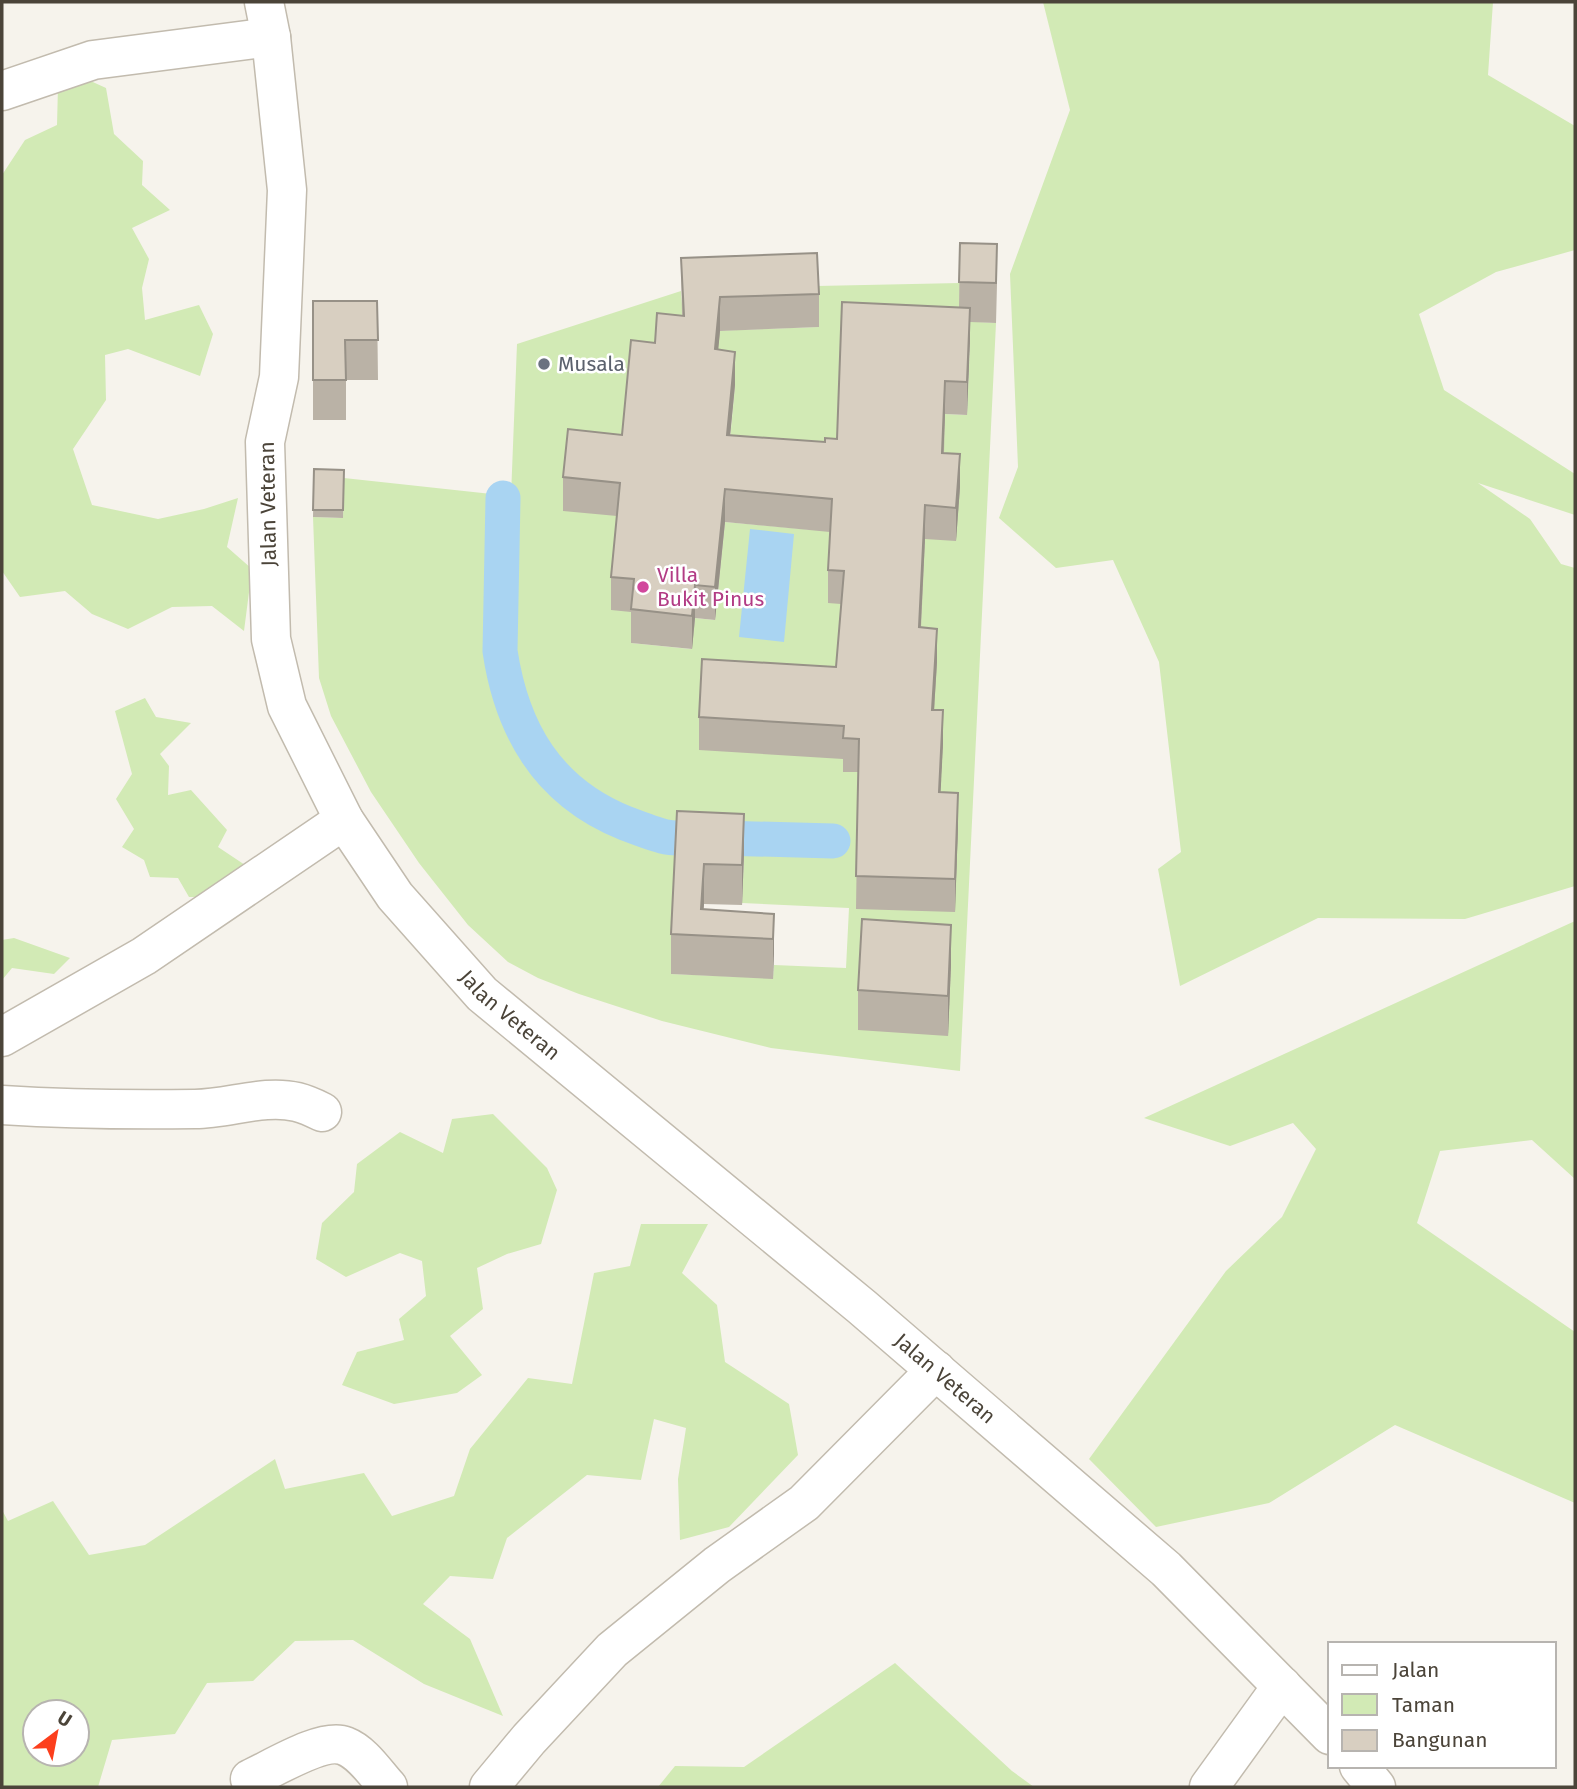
<svg xmlns="http://www.w3.org/2000/svg" width="1577" height="1789" font-family="'Fira Sans',sans-serif">
<rect width="100%" height="100%" fill="#f6f3ec"/>
<g fill="#d2eab5" fill-rule="evenodd">
<path d="M 1043,2 L 1493,2 L 1488,75 L 1575,126 L 1575,250 L 1496,272 L 1419,314 L 1444,390 L 1575,474 L 1575,515 L 1478,483 L 1530,519 L 1561,564 L 1575,568 L 1575,886 L 1465,919 L 1318,918 L 1180,986 L 1158,869 L 1181,852 L 1159,662 L 1113,560 L 1056,568 L 999,518 L 1018,467 L 1010,274 L 1070,110 Z"/>
<path d="M 84,78 L 106,88 L 114,134 L 143,161 L 142,185 L 170,210 L 132,228 L 149,259 L 142,288 L 145,320 L 199,305 L 213,334 L 200,376 L 128,349 L 105,355 L 106,400 L 73,449 L 92,505 L 158,519 L 204,509 L 238,498 L 227,547 L 252,569 L 244,631 L 212,606 L 172,607 L 128,629 L 92,614 L 65,591 L 20,597 L 2,571 L 2,175 L 25,140 L 57,125 L 58,86 Z"/>
<path d="M 960,283 L 959,321 L 996,323 L 960,1071 L 771,1048 L 662,1021 L 579,994 L 538,978 L 508,962 L 468,925 L 419,863 L 371,792 L 331,716 L 319,678 L 313,517 L 343,518 L 344,478 L 511,496 L 517,344 L 681,291 L 684,332 L 819,327 L 817,286 ZM 970,341 L 967,415 L 945,414 L 899,483 L 814,530 L 725,522 L 715,620 L 695,618 L 691,649 L 631,643 L 634,612 L 619,516 L 735,385 L 728,461 L 838,454 ZM 677,851 L 744,854 L 742,903 L 849,908 L 846,968 L 774,965 L 773,978 L 671,974 Z"/>
<path d="M 145,698 L 156,717 L 191,723 L 160,754 L 169,766 L 168,795 L 191,790 L 227,830 L 218,847 L 245,865 L 218,897 L 189,897 L 178,878 L 150,877 L 144,860 L 122,847 L 134,829 L 116,799 L 132,774 L 115,711 Z"/>
<path d="M 1575,921 L 1575,1179 L 1532,1140 L 1440,1151 L 1417,1223 L 1575,1332 L 1575,1503 L 1395,1425 L 1269,1503 L 1156,1527 L 1089,1459 L 1226,1271 L 1282,1217 L 1316,1149 L 1293,1123 L 1230,1146 L 1144,1118 Z"/>
<path d="M 14,938 L 70,958 L 54,974 L 12,968 L 2,980 L 2,940 Z"/>
<path d="M 493,1114 L 547,1168 L 557,1190 L 541,1244 L 507,1254 L 477,1268 L 483,1309 L 450,1336 L 482,1375 L 457,1393 L 394,1404 L 342,1385 L 357,1352 L 404,1340 L 399,1319 L 426,1296 L 422,1261 L 400,1253 L 346,1277 L 316,1259 L 322,1223 L 354,1192 L 357,1164 L 400,1132 L 443,1153 L 452,1119 Z"/>
<path d="M 641,1224 L 708,1224 L 682,1273 L 717,1305 L 725,1362 L 789,1404 L 798,1455 L 729,1527 L 680,1540 L 678,1479 L 686,1428 L 654,1419 L 641,1480 L 587,1475 L 507,1538 L 493,1579 L 450,1576 L 423,1604 L 470,1639 L 503,1716 L 424,1684 L 353,1640 L 295,1641 L 253,1681 L 207,1683 L 175,1734 L 112,1740 L 98,1787 L 2,1787 L 2,1510 L 8,1521 L 53,1501 L 89,1555 L 145,1545 L 275,1459 L 285,1489 L 364,1473 L 392,1516 L 454,1496 L 470,1449 L 528,1378 L 572,1384 L 594,1273 L 630,1266 ZM 35,1712 L 77,1712 L 77,1754 L 35,1754 Z"/>
<path d="M 895,1663 L 1012,1771 L 1034,1787 L 658,1787 L 675,1766 L 744,1767 Z"/>
</g>
<path fill="#a9d4f2" d="M 750,529 L 794,534 L 784,642 L 739,637 Z"/>
<g fill="none" stroke-linecap="round" stroke-linejoin="round">
<path stroke="#a9d4f2" stroke-width="35" d="M 503,498 L 500,651 C 512,731 548,792 625,823 C 638,828 653,834 666,837 C 683,840 703,838 720,838 C 757,839 795,840 833,841"/>
<defs>
<g id="minor">
<path id="s1" d="M 264,2 L 271,37 L 287,190 L 279,377 L 265,442 L 271,639 L 287,706 L 344,820 L 395,896 L 482,994 L 862,1307 L 1166,1569 L 1330,1735"/>
<path d="M 2,91 L 93,60 L 271,37"/>
<path d="M 2,1037 L 144,956 L 344,820"/>
<path d="M 2,1105 C 66,1109 131,1110 195,1109 C 229,1109 264,1094 297,1102 C 305,1104 314,1108 322,1112"/>
<path d="M 1359,1766 L 1376,1787"/>
<path d="M 250,1779 C 272,1769 323,1737 345,1746 C 363,1753 376,1774 388,1787"/>
<path d="M 489,1787 L 529,1739 L 612,1650 L 717,1565 L 804,1503 L 936,1370"/>
<path d="M 1209,1787 L 1282,1686"/>
</g>
</defs>
<use href="#minor" stroke="#c2bbae" stroke-width="41"/>
<use href="#minor" stroke="#fff" stroke-width="38"/>
</g>
<g fill="#bab2a6">
<path d="M 960,243 L 997,284 L 996,323 L 970,322 L 967,415 L 945,414 L 944,453 L 960,487 L 956,541 L 925,539 L 921,628 L 937,662 L 934,710 L 943,744 L 940,792 L 958,826 L 955,912 L 856,909 L 858,772 L 843,772 L 843,759 L 699,750 L 699,717 L 836,667 L 841,604 L 828,603 L 828,570 L 830,532 L 725,522 L 715,620 L 695,618 L 692,649 L 631,643 L 631,612 L 611,610 L 611,577 L 617,516 L 563,511 L 563,477 L 622,435 L 655,343 L 682,315 L 681,258 L 819,294 L 819,327 L 720,331 L 718,350 L 735,385 L 730,435 L 825,442 L 837,439 L 959,307 Z"/>
<path d="M 313,301 L 377,301 L 378,380 L 346,380 L 346,420 L 313,420 Z"/>
<path d="M 314,469 L 344,470 L 343,518 L 313,517 Z"/>
<path d="M 677,811 L 744,854 L 742,905 L 704,904 L 703,909 L 774,914 L 773,979 L 671,974 L 671,934 Z"/>
<path d="M 951,965 L 948,1036 L 858,1030 L 858,990 Z"/>
</g>
<g fill="#979187">
<path d="M 720,297 L 720,331 L 715,383 L 715,349 Z"/>
<path d="M 970,308 L 970,341 L 967,415 L 967,382 Z"/>
<path d="M 735,352 L 735,385 L 727,468 L 727,435 Z"/>
<path d="M 945,381 L 945,414 L 942,486 L 942,453 Z"/>
<path d="M 960,454 L 960,487 L 956,541 L 956,508 Z"/>
<path d="M 725,489 L 725,522 L 715,620 L 715,587 Z"/>
<path d="M 925,505 L 925,539 L 919,661 L 919,627 Z"/>
<path d="M 695,585 L 695,618 L 692,649 L 692,616 Z"/>
<path d="M 937,629 L 937,662 L 932,743 L 932,710 Z"/>
<path d="M 943,710 L 943,744 L 939,825 L 939,792 Z"/>
<path d="M 958,793 L 958,826 L 955,912 L 955,879 Z"/>
<path d="M 744,814 L 744,854 L 742,905 L 742,865 Z"/>
<path d="M 704,864 L 704,904 L 702,935 L 701,909 Z"/>
<path d="M 774,914 L 774,954 L 773,979 L 773,939 Z"/>
<path d="M 951,925 L 951,965 L 948,1036 L 948,996 Z"/>
</g>
<g fill="#d8cfc1" stroke="#979187" stroke-width="2">
<path d="M 960,243 L 997,244 L 996,283 L 959,282 Z"/>
<path d="M 817,253 L 819,294 L 720,297 L 715,349 L 735,352 L 727,435 L 825,442 L 825,438 L 837,439 L 842,302 L 970,308 L 967,382 L 945,381 L 942,453 L 960,454 L 956,508 L 925,505 L 919,627 L 937,629 L 932,710 L 943,710 L 939,792 L 958,793 L 955,879 L 856,876 L 859,739 L 843,738 L 844,726 L 699,717 L 702,659 L 836,667 L 844,571 L 828,570 L 832,499 L 725,489 L 715,587 L 695,585 L 692,616 L 631,609 L 634,579 L 611,577 L 620,483 L 563,477 L 568,429 L 622,435 L 631,340 L 655,343 L 657,313 L 684,316 L 681,258 Z"/>
<path d="M 313,301 L 377,301 L 378,340 L 345,340 L 346,380 L 313,380 Z"/>
<path d="M 314,469 L 344,470 L 343,510 L 313,510 Z"/>
<path d="M 677,811 L 744,814 L 742,865 L 704,864 L 701,909 L 774,914 L 773,939 L 671,934 Z"/>
<path d="M 862,919 L 951,925 L 948,996 L 858,990 Z"/>
</g>
<circle fill="#6b7280" stroke="#fff" stroke-width="2.5" cx="544" cy="364" r="7"/>
<circle fill="#d1479c" stroke="#fff" stroke-width="2.5" cx="643" cy="587" r="7"/>
<g text-anchor="middle" dominant-baseline="central" stroke-width="5" stroke-linejoin="round" paint-order="stroke">
<g font-size="21" fill="#5b616d" stroke="#fff" text-anchor="start">
<text x="558" y="364">Musala</text>
</g>
<g font-size="21" fill="#4b4439" stroke="#fff">
<text transform="translate(268 504) rotate(-91)">Jalan Veteran</text>
<text stroke="none"><textPath href="#s1" startOffset="1094">Jalan Veteran</textPath></text>
<text stroke="none"><textPath href="#s1" startOffset="1661">Jalan Veteran</textPath></text>
</g>
<g font-size="21" fill="#b23c85" stroke="#fff" text-anchor="start">
<text x="657" y="575">Villa<tspan x="657" dy="24">Bukit Pinus</tspan></text>
</g>
</g>
<rect width="1577" height="1789" fill="none" stroke="#4b4439" stroke-width="7"/>
<rect x="1328" y="1642" width="228" height="126" fill="#ffffff" stroke="#b7b4b0" stroke-width="2"/>
<rect x="1342" y="1665" width="35" height="10" fill="#ffffff" stroke="#b7b4b0" stroke-width="2"/>
<text x="1392" y="1677" font-size="21" fill="#4b4439">Jalan</text>
<rect x="1342" y="1694" width="35" height="21" fill="#d2eab5" stroke="#b7b4b0" stroke-width="2"/>
<text x="1392" y="1712" font-size="21" fill="#4b4439">Taman</text>
<rect x="1342" y="1730" width="35" height="21" fill="#d8cfc1" stroke="#b7b4b0" stroke-width="2"/>
<text x="1392" y="1747" font-size="21" fill="#4b4439">Bangunan</text>
<g transform="translate(56 1733) rotate(32)"><circle r="33" fill="#ffffff" stroke="#b7b4b0" stroke-width="2"/>
<path d="M0-5L12 26L0 18L-12 26Z" fill="#fc3f1d"/>
<text y="-10" font-size="19" font-weight="bold" text-anchor="middle" fill="#4b4439">U</text>
</g>
</svg>
